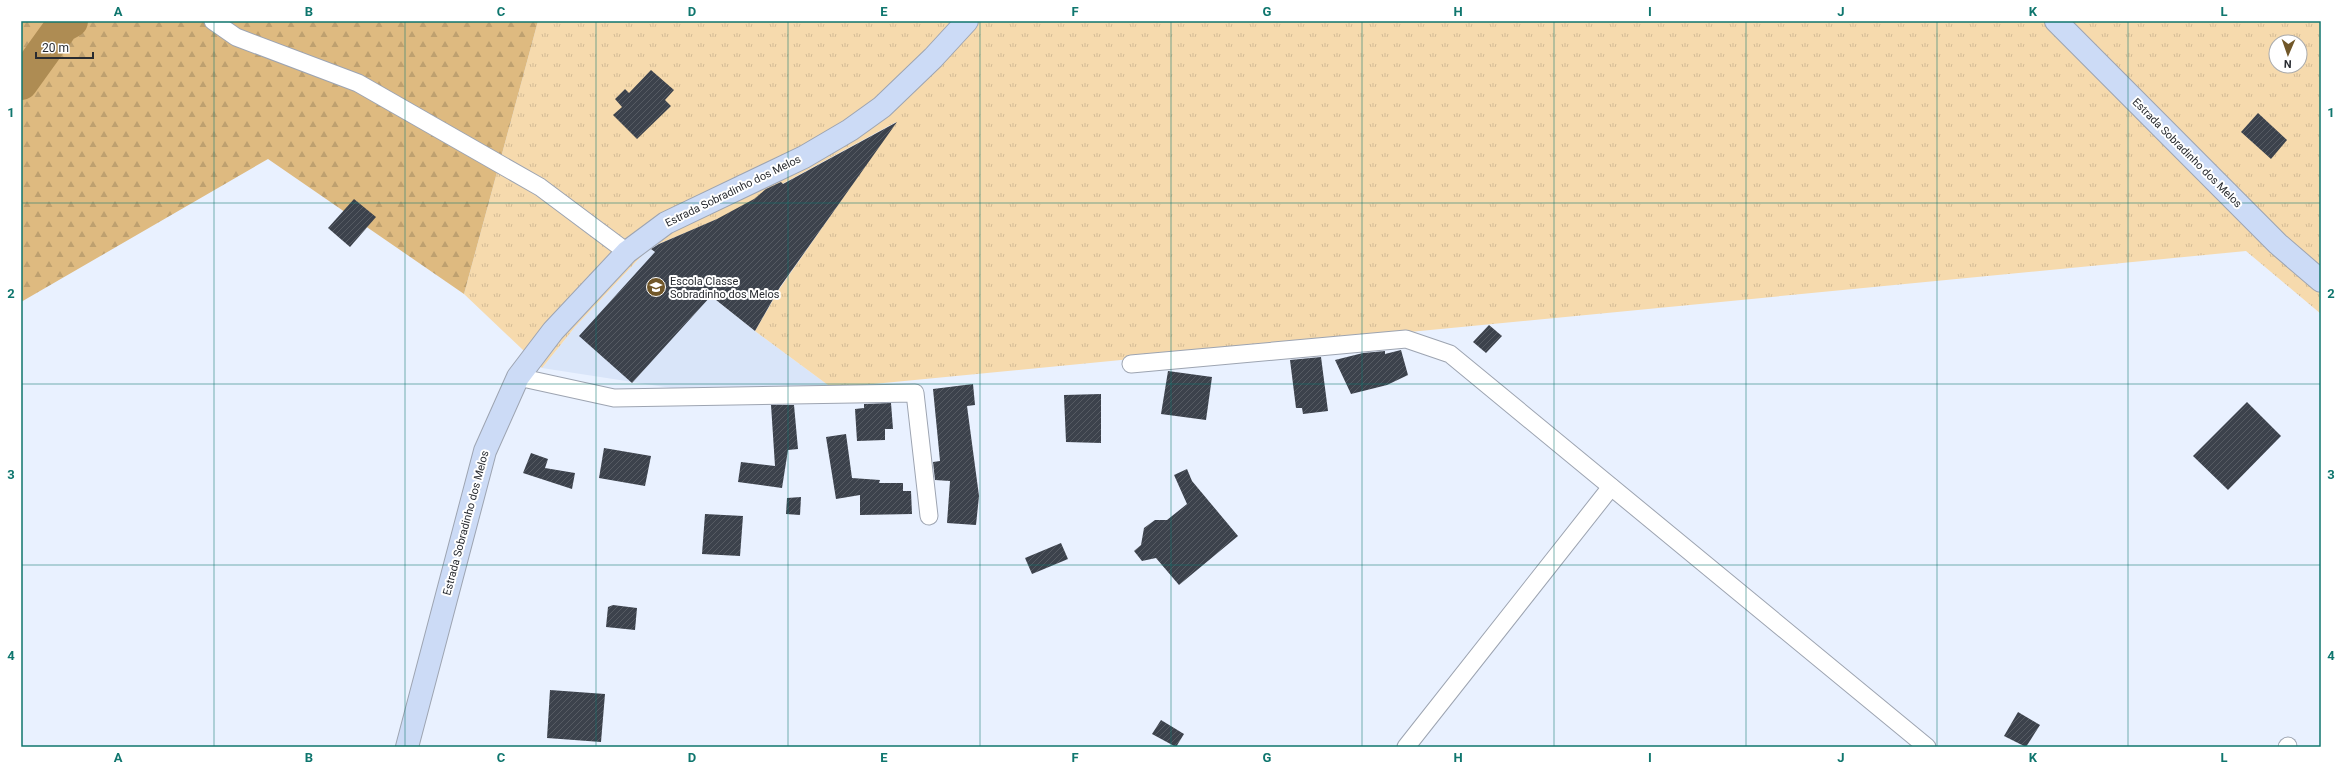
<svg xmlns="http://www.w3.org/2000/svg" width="2342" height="768" font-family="Roboto,sans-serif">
<defs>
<pattern id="grass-tufts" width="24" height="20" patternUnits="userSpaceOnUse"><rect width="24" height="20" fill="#f6daad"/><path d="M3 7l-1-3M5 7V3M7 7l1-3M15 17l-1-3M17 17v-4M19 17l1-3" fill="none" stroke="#d3bb95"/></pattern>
<pattern id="forest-firs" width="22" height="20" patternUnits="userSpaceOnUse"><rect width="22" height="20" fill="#deba80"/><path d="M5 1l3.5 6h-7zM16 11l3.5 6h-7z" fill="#bea06f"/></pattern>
<pattern id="building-hatch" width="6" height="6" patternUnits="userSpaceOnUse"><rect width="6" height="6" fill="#3c424c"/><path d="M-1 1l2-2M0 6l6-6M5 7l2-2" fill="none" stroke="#565b63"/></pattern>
</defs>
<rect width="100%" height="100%" fill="#e9f1ff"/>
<path fill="#d9e5f9" d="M 649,248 L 755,331 L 832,388 L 710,394 L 542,368 L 575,327 Z"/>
<path fill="url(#grass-tufts)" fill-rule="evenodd" d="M 538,21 L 2321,21 L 2321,314 L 2246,251 L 832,388 L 755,331 L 780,288 L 896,122 L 720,218 L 649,248 L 575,327 L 542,368 L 464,294 ZM 2276,42 L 2300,42 L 2300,66 L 2276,66 Z"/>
<path fill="url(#forest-firs)" d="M 21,21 L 538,21 L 464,294 L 268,159 L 21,302 Z"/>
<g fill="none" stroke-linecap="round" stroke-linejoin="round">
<path stroke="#866f48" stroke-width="5.5" d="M 50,21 L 62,26"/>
<path stroke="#ae8c53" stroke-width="34" d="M 21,83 L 62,26 L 71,21"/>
</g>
<g fill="url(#building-hatch)">
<path d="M 651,70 L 674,90 L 665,100 L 671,106 L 637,139 L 613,115 L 622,107 L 615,99 L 625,89 L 629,93 Z"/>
<path d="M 2258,113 L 2287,140 L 2271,159 L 2241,132 Z"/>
<path d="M 897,122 L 780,287 L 755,331 L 711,296 L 632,383 L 579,336 L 655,252 L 651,249 L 659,244 L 717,219 L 754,199 L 766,189 L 781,182 L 783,184 Z"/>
<path d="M 354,199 L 376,217 L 350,247 L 328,228 Z"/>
<path d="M 1489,325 L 1502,336 L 1486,353 L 1473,342 Z"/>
<path d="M 1401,350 L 1408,375 L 1387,385 L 1351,394 L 1335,360 L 1363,353 L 1385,351 L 1385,354 Z"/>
<path d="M 1321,357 L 1328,411 L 1303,414 L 1302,408 L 1296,408 L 1290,360 Z"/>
<path d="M 1168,371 L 1212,377 L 1206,420 L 1161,414 Z"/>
<path d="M 973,384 L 975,405 L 967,406 L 979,496 L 976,525 L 947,523 L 950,481 L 935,480 L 933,462 L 940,461 L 933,389 Z"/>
<path d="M 1101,394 L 1101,443 L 1066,442 L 1064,395 Z"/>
<path d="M 2247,402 L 2281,436 L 2228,490 L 2193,456 Z"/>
<path d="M 891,403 L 893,429 L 885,429 L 885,440 L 857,441 L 855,409 L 864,408 L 864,404 Z"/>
<path d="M 771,405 L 794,405 L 798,449 L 788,450 L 782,488 L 738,482 L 741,462 L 775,466 Z"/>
<path d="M 846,434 L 852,478 L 880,480 L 879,483 L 903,483 L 903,491 L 911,491 L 912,514 L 860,515 L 860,495 L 836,499 L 826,437 Z"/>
<path d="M 604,448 L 651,456 L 645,486 L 599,478 Z"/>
<path d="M 531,453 L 548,459 L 545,468 L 575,473 L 572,489 L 523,473 Z"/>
<path d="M 1187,469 L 1192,481 L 1238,536 L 1179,585 L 1156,558 L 1142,561 L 1134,551 L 1141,545 L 1144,528 L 1155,520 L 1167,520 L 1187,504 L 1174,475 Z"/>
<path d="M 801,497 L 800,515 L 786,514 L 787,498 Z"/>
<path d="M 705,514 L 743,516 L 740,556 L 702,554 Z"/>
<path d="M 1061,543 L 1068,559 L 1032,574 L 1025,558 Z"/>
<path d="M 613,605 L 637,608 L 635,630 L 606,627 L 608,607 Z"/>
<path d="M 550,690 L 605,694 L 601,742 L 547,738 Z"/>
<path d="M 2018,712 L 2040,725 L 2026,747 L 2004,736 Z"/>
<path d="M 1161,720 L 1184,734 L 1176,747 L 1152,734 Z"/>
</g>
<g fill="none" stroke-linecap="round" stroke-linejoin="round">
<defs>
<g id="street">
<path d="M 213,21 L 236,37 L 358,83 L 540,187 L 627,252"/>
<path d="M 1131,364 L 1406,339 L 1450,354 L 1927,747"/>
<path d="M 518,377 L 614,398 L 915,393 L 929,516"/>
<path d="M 1406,747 L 1611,487"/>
<path d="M 2287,747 L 2288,746"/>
</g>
<g id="secondary">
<path d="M 2056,21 L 2278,244 L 2321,281"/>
<path d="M 407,747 L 485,451 L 518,377 L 553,331 L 627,252 L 666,223 L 804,157 L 850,130 L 882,107 L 933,58 L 967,21"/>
</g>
</defs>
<use href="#street" stroke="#9da4b1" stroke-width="19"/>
<use href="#secondary" stroke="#9da4b1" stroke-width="24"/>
<use href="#street" stroke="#fff" stroke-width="17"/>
<use href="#secondary" stroke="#ccdbf6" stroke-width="22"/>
</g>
<path fill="none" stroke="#0f766e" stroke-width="1" stroke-opacity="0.55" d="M 214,21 L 214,747M 405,21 L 405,747M 596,21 L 596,747M 788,21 L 788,747M 980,21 L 980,747M 1171,21 L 1171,747M 1362,21 L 1362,747M 1554,21 L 1554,747M 1746,21 L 1746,747M 1937,21 L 1937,747M 2128,21 L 2128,747M 21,203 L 2321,203M 21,384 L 2321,384M 21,565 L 2321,565"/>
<defs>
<symbol id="school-disc" viewBox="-11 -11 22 22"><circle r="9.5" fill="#715729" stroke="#fff"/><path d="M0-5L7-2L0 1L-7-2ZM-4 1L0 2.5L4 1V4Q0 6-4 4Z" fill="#fff"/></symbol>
</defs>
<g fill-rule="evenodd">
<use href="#school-disc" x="645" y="276" width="22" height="22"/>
</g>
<g text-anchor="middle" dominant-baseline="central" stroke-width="4" stroke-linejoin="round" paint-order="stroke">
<g font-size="11" fill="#282b30" stroke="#fff">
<text transform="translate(2187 153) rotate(45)">Estrada Sobradinho dos Melos</text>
<text transform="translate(733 191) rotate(-26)">Estrada Sobradinho dos Melos</text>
<text transform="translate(466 523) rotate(-75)">Estrada Sobradinho dos Melos</text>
</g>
<g font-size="11" fill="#282b30" stroke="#fff" text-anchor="start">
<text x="670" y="281">Escola Classe<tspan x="670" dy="13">Sobradinho dos Melos</tspan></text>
</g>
</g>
<rect width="2342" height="768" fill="none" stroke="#ffffff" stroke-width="44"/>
<g transform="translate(2288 54) rotate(182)"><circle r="19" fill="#ffffff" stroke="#a9aaac"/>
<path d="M0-3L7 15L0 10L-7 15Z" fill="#715729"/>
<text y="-6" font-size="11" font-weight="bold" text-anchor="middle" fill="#282b30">N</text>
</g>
<path d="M36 52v6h57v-6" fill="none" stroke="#282b30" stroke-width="2"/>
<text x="42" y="52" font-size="12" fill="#282b30" stroke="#ffffff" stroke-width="3" paint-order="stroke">20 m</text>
<rect x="22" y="22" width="2298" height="724" fill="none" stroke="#0f766e" stroke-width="1.5"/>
<g font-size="13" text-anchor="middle" font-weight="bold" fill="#0f766e">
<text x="118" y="16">A</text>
<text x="309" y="16">B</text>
<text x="501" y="16">C</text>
<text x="692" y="16">D</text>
<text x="884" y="16">E</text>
<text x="1075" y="16">F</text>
<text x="1267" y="16">G</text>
<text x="1458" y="16">H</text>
<text x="1650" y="16">I</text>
<text x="1841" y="16">J</text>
<text x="2033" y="16">K</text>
<text x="2224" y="16">L</text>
<text x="11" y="117">1</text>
<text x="2331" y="117">1</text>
<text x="11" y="298">2</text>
<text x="2331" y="298">2</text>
<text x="11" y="479">3</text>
<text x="2331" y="479">3</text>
<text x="11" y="660">4</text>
<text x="2331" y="660">4</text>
<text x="118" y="762">A</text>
<text x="309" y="762">B</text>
<text x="501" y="762">C</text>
<text x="692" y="762">D</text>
<text x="884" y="762">E</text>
<text x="1075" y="762">F</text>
<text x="1267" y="762">G</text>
<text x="1458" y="762">H</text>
<text x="1650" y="762">I</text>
<text x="1841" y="762">J</text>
<text x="2033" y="762">K</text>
<text x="2224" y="762">L</text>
</g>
</svg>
